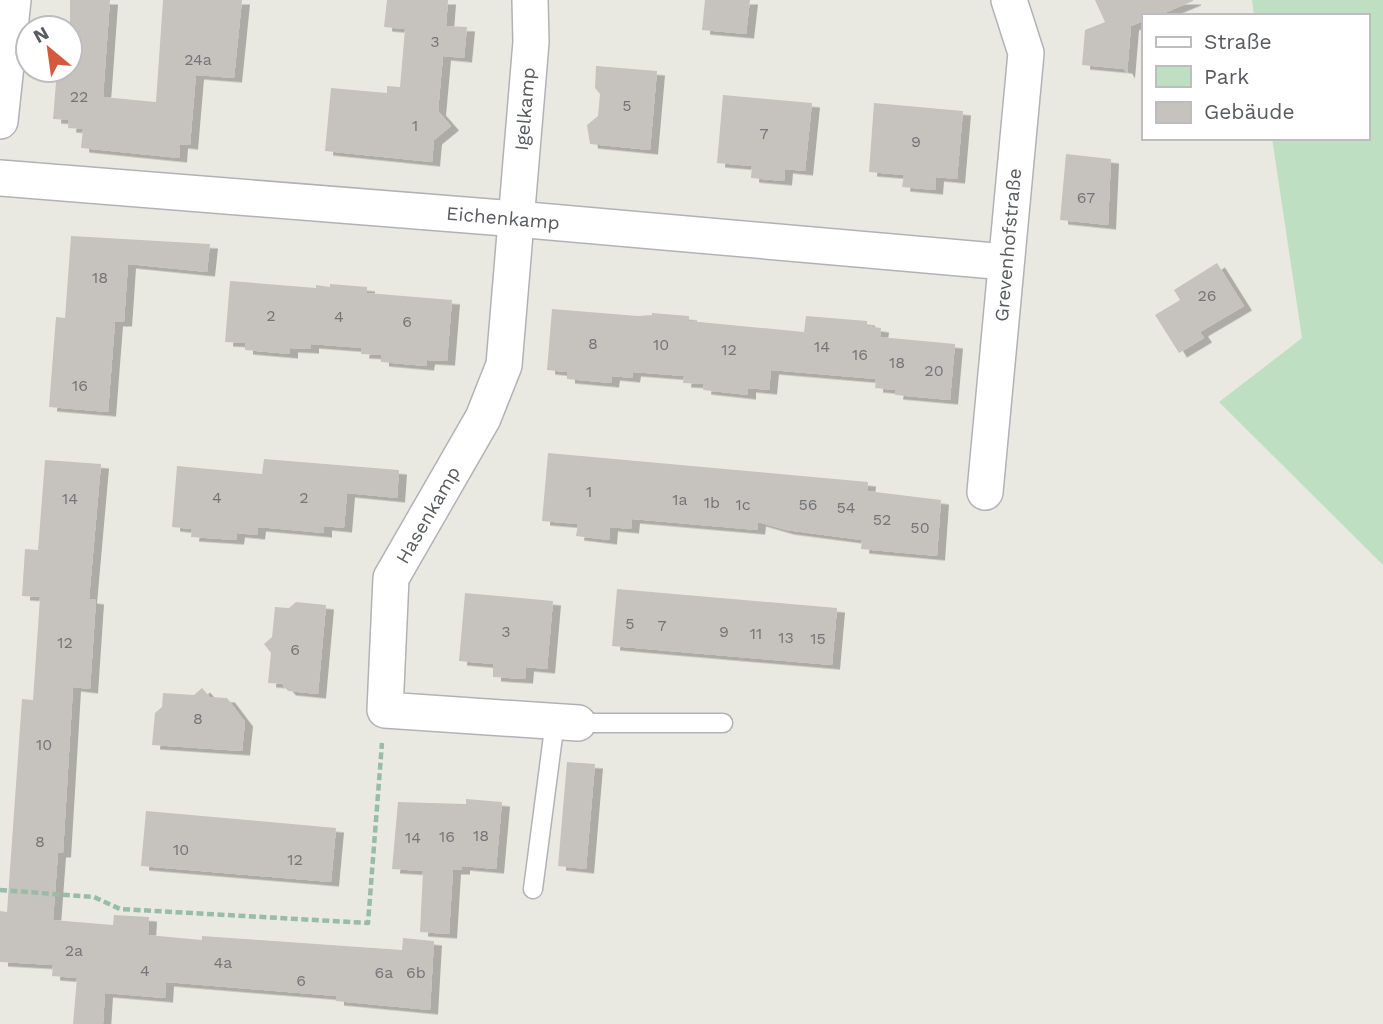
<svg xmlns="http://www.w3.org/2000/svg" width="1383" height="1024" font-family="'Work Sans',sans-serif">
<defs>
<filter id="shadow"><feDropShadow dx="8" dy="4.5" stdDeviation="0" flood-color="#0004"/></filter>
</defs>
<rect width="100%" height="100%" fill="#eae9e1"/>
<path fill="#bfdfc3" d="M 1252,0 L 1383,0 L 1383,565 L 1219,402 L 1302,338 L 1272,138 L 1367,138 L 1367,16 L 1254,16 Z"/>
<g fill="#c6c3be" filter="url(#shadow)">
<path d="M 70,0 L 110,0 L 103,97 L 156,102 L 163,0 L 242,0 L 234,78 L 196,75 L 190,145 L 180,144 L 179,158 L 81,148 L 83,129 L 68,128 L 69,120 L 53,119 L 57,70 L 70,70 Z"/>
<path d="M 387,0 L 448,0 L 446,26 L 467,27 L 464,58 L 443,56 L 438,111 L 451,126 L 434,140 L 432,162 L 325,151 L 331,88 L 387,93 L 387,86 L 400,87 L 405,29 L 384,27 Z"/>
<path d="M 705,0 L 750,0 L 746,34 L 702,30 Z"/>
<path d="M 1095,0 L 1193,0 L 1193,1 L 1157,16 L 1143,16 L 1143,21 L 1131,26 L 1127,74 L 1124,69 L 1082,65 L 1085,30 L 1105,22 Z"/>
<path d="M 596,66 L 657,71 L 650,150 L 590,144 L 587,125 L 598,116 L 600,94 L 595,88 Z"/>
<path d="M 723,95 L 812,103 L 805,171 L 785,169 L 784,181 L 751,178 L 752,166 L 717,163 Z"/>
<path d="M 874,103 L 963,111 L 957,179 L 936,177 L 935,190 L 902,187 L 904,175 L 869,172 Z"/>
<path d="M 1066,154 L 1111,159 L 1108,225 L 1060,220 Z"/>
<path d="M 71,236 L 210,244 L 207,272 L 128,264 L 124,322 L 115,322 L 108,412 L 49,407 L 56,317 L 65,318 Z"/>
<path d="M 1217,263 L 1244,306 L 1200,332 L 1204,338 L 1179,353 L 1155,315 L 1180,300 L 1174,290 Z"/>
<path d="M 230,281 L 316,288 L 316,285 L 330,287 L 330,284 L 367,287 L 367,293 L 452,300 L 447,361 L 427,360 L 426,366 L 381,362 L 381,355 L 361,354 L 362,348 L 311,344 L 311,349 L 290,348 L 290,354 L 245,350 L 245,343 L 225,342 Z"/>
<path d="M 552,309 L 638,316 L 652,315 L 652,313 L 689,316 L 689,321 L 804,332 L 806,316 L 867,321 L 867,326 L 881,328 L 880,337 L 955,344 L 950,400 L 895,395 L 896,390 L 875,388 L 876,379 L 771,370 L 769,390 L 748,388 L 748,395 L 703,390 L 704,384 L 683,383 L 684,376 L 633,372 L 632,378 L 612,376 L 611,383 L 567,379 L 567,372 L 547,370 Z"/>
<path d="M 548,453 L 868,482 L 867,491 L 941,500 L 937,556 L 861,549 L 862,540 L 786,530 L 758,522 L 757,530 L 632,519 L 631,529 L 610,527 L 609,540 L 576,536 L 578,524 L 542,521 Z"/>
<path d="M 264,459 L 399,470 L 397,498 L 347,493 L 344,528 L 324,526 L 324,533 L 258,527 L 257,535 L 237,533 L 236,540 L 191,537 L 192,529 L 172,527 L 177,466 L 262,474 Z"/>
<path d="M 45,460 L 101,464 L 89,599 L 96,600 L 90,689 L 73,687 L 63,853 L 58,853 L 53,920 L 113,925 L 114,915 L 149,917 L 148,935 L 202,940 L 202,936 L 402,950 L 403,938 L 434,941 L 430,1010 L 336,1001 L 336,996 L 166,982 L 165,998 L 105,993 L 103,1024 L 73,1024 L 77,978 L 52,976 L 53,965 L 0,962 L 0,911 L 7,912 L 22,699 L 33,700 L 40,597 L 22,596 L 25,549 L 38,550 Z"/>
<path d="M 617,589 L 837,608 L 832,665 L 612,646 Z"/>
<path d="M 465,593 L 553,601 L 547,669 L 526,667 L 525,679 L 493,677 L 493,664 L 459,661 Z"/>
<path d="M 296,602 L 326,605 L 318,694 L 288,691 L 282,684 L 268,683 L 271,653 L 264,644 L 272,637 L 275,607 L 289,608 Z"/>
<path d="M 202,688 L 210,697 L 227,698 L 245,722 L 242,751 L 152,745 L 155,713 L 162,707 L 163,693 L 194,695 Z"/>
<path d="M 567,762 L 595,764 L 586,869 L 558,866 Z"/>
<path d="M 466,799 L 502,802 L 496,869 L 462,866 L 462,870 L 453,870 L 449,934 L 420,932 L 423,871 L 392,869 L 398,802 L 466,804 Z"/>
<path d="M 146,811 L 336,828 L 331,882 L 141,866 Z"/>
</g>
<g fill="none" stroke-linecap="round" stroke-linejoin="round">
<defs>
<g id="lane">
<path d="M 578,723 L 723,723"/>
<path d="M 533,889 L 555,721"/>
</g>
<g id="street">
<path d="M 530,0 L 531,42 L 504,365 L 483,418 L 391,578 L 385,710 L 578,723"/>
<path d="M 0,121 L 13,0"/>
<path d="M 0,178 L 516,219 L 1006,262"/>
<path d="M 985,492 L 1026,53 L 1009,0"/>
</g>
</defs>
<use href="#lane" stroke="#b1b2b7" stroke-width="21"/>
<use href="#street" stroke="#b1b2b7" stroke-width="38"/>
<path stroke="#98bda7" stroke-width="4.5" stroke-dasharray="7 3.5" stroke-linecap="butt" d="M 0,890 L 94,897 L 120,909 L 368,923 L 382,743"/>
<use href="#lane" stroke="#fff" stroke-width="18"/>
<use href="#street" stroke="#fff" stroke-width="35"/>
</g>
<g text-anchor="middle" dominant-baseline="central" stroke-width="5" stroke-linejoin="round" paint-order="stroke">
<g font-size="16" fill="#747578">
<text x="435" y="41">3</text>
<text x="198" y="59">24a</text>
<text x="79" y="96">22</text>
<text x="627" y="105">5</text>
<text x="415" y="125">1</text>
<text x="764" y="133">7</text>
<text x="916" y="141">9</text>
<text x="1086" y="197">67</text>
<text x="100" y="277">18</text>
<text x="1207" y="295">26</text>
<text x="271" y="315">2</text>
<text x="339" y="316">4</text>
<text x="407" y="321">6</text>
<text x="593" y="343">8</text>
<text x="661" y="344">10</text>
<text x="822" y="346">14</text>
<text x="729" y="349">12</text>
<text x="860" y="354">16</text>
<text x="897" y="362">18</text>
<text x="934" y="370">20</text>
<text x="80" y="385">16</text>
<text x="589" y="491">1</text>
<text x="217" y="497">4</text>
<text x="304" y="497">2</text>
<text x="70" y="498">14</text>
<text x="680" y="499">1a</text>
<text x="712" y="502">1b</text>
<text x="743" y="504">1c</text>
<text x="808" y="504">56</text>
<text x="846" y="507">54</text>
<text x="882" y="519">52</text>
<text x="920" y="527">50</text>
<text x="630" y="623">5</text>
<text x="662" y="625">7</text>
<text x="506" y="631">3</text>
<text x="724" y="631">9</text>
<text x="756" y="633">11</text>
<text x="786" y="637">13</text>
<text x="818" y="638">15</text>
<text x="65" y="642">12</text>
<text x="295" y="649">6</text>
<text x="198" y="718">8</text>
<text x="44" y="744">10</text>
<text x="481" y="835">18</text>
<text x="447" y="836">16</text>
<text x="413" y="837">14</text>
<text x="40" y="841">8</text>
<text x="181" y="849">10</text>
<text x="295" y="859">12</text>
<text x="74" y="950">2a</text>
<text x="223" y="962">4a</text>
<text x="145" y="970">4</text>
<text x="384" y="972">6a</text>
<text x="416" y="972">6b</text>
<text x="301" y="980">6</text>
</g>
<g font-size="19" fill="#595b60" stroke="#fff">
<text transform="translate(525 109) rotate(-85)">Igelkamp</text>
<text transform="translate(503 218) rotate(5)">Eichenkamp</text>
<text transform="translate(1008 245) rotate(-85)">Grevenhofstraße</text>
<text transform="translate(428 515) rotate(-60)">Hasenkamp</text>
</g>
</g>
<rect x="1142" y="14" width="228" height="126" fill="#ffffff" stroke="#bdbdbf" stroke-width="2"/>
<rect x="1156" y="37" width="35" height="10" fill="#ffffff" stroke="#bdbdbf" stroke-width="2"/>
<text x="1204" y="49" font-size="21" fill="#595b60">Straße</text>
<rect x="1156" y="66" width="35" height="21" fill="#bfdfc3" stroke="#bdbdbf" stroke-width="2"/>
<text x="1204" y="84" font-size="21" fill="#595b60">Park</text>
<rect x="1156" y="102" width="35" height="21" fill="#c6c3be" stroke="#bdbdbf" stroke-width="2"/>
<text x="1204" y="119" font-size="21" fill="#595b60">Gebäude</text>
<g transform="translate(49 49) rotate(331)"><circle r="33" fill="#ffffff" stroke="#bdbdbf" stroke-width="2"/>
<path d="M0-5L12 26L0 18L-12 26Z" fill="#d35a3d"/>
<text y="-10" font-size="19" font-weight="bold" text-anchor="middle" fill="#595b60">N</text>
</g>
</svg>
